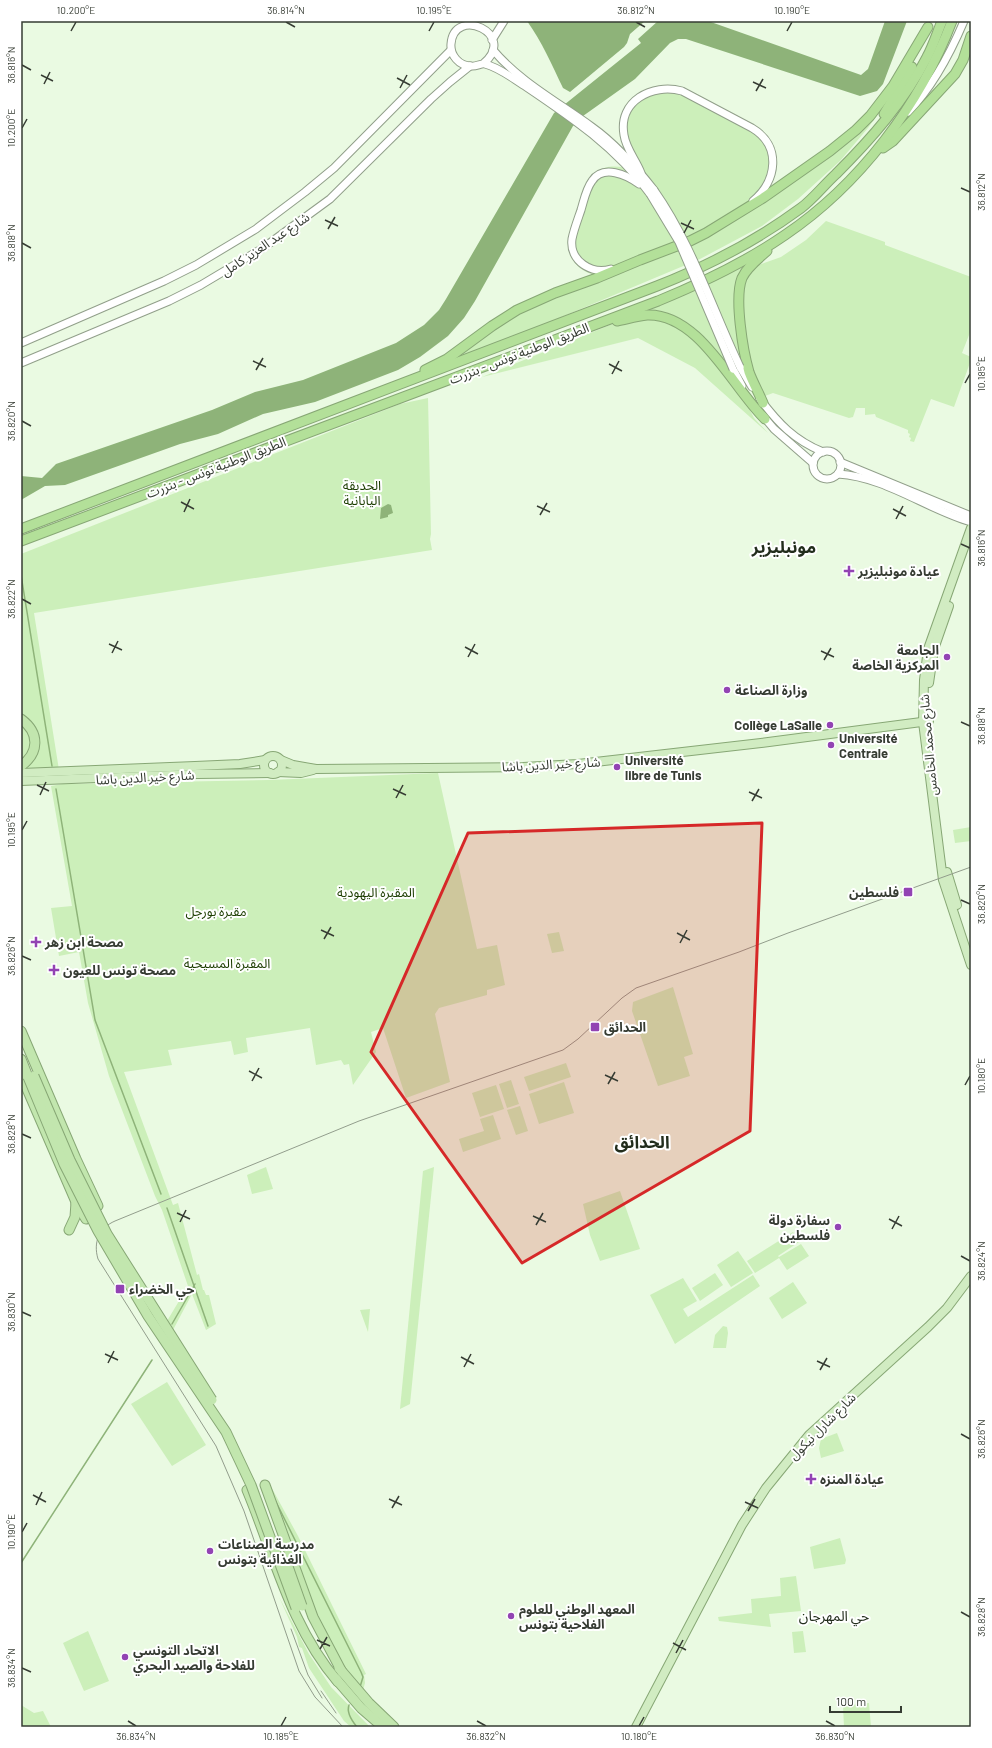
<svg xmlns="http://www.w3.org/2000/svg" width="992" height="1748" font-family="Barlow,'Noto Sans Arabic',sans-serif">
<rect width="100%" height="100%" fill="#eafae2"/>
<g fill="#ccefba">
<path d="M 659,86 L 668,86 L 755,128 L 772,149 L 765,192 L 836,142 L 864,117 L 888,100 L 868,128 L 840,161 L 798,199 L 762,226 L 700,259 L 464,358 L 448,356 L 489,325 L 597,276 C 555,264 572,232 583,203 C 586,194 589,178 596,172 C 604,166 613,166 623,167 L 630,160 L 621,128 L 640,94 Z"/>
<path d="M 826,221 L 885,242 L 885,245 L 971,277 L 971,330 L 962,353 L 971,357 L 971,360 L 954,407 L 931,399 L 914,442 L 910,441 L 911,438 L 909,437 L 910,434 L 908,433 L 908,430 L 876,417 L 875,414 L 865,415 L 865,408 L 856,408 L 853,417 L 849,418 L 773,393 L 765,396 L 748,374 L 705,285 L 754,261 L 756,266 L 781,257 L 806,240 Z"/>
<path d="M 696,290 L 729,369 L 754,418 L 768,433 L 695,368 L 638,338 L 482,377 Z"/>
<path d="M 428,398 L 431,534 L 430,539 L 432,550 L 34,613 L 59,770 L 21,771 L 21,554 L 400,404 Z"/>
<path d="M 438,773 L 477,949 L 497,945 L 505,985 L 487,990 L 487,995 L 439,1008 L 435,1014 L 450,1082 L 406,1098 L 383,1028 L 371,1032 L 376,1052 L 353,1085 L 349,1064 L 344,1065 L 341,1060 L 316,1065 L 310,1028 L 246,1038 L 248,1052 L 234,1055 L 231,1041 L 168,1050 L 172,1065 L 124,1072 L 173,1205 L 178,1203 L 197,1275 L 199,1274 L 203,1290 L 204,1290 L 206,1295 L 209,1295 L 216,1324 L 206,1330 L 192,1294 L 173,1330 L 167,1321 L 188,1286 L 162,1210 L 155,1196 L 109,1076 L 88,1003 L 79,952 L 59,956 L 51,908 L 72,906 L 51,786 L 62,784 L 269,780 Z"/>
<path d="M 971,827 L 971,841 L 955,843 L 953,830 Z"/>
<path d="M 559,932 L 564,951 L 552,953 L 547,934 Z"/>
<path d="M 673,987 L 693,1054 L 684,1057 L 690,1076 L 658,1086 L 632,1011 L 633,1002 Z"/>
<path d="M 566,1063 L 571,1077 L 529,1091 L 524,1077 Z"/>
<path d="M 511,1080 L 519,1104 L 507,1108 L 499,1084 Z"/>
<path d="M 564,1082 L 574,1113 L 539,1124 L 529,1094 Z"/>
<path d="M 496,1085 L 504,1109 L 480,1117 L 472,1093 Z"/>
<path d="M 520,1106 L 528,1131 L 516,1135 L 507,1110 Z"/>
<path d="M 493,1115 L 501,1139 L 463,1152 L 459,1139 L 484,1131 L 480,1119 Z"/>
<path d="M 266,1167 L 273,1189 L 252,1194 L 247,1175 Z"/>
<path d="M 434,1167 L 410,1404 L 400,1409 L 423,1171 Z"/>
<path d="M 620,1191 L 640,1249 L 600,1261 L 590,1235 L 583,1204 Z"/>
<path d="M 793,1232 L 799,1242 L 778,1256 L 779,1257 L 801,1244 L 809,1256 L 787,1270 L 779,1258 L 755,1273 L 747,1261 Z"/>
<path d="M 738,1251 L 753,1273 L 731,1287 L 717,1265 Z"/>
<path d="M 715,1273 L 723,1285 L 700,1301 L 692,1288 Z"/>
<path d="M 753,1275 L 760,1286 L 675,1344 L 650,1295 L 683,1278 L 697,1301 L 683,1309 L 688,1317 Z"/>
<path d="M 793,1282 L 807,1303 L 782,1319 L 769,1298 Z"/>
<path d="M 370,1309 L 368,1332 L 360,1310 Z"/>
<path d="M 723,1326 L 727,1327 L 728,1333 L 726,1348 L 713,1348 L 715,1335 Z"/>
<path d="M 167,1382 L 206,1445 L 172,1466 L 131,1404 Z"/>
<path d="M 837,1433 L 844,1451 L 821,1458 L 819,1448 L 821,1439 Z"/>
<path d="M 269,1483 L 298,1536 L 366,1674 L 364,1675 L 365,1683 L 363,1690 L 343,1664 L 324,1636 L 273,1498 Z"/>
<path d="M 840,1538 L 846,1560 L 845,1564 L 814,1569 L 810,1547 Z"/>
<path d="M 796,1576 L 801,1611 L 769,1614 L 771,1627 L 719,1621 L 718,1617 L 752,1613 L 751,1599 L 781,1596 L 780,1578 Z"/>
<path d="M 279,1597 L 309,1654 L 331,1687 L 370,1727 L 351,1727 L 344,1721 L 309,1668 L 302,1648 L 299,1647 L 297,1637 Z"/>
<path d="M 88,1631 L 109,1681 L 84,1691 L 63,1643 Z"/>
<path d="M 803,1631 L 806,1652 L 794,1653 L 792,1632 Z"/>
<path d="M 869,1703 L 871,1727 L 844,1727 L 843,1706 Z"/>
<path d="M 21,1705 L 34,1713 L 43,1711 L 51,1727 L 21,1727 Z"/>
</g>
<g fill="#8eb379">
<path d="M 527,21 L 645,21 L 630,34 L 627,43 L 624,47 L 570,92 L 563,88 C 552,65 542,42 527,21 Z"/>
<path d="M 658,21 L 708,21 L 861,75 L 868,69 L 885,21 L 907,21 L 883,84 L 877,91 L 860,96 L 686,39 L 678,39 L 670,43 L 635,79 L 583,116 L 573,126 L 475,301 L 464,318 L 448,336 L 420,357 L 398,370 L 315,402 L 263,414 L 218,434 L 180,444 L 65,485 L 45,486 L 21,500 L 21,476 L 42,478 L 56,464 L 212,410 L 255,392 L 303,380 L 396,343 L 424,325 L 439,310 L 446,299 L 554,113 L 641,43 L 638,39 Z"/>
<path d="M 388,504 L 391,505 L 393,513 L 388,515 L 388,517 L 380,519 L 381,508 Z"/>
</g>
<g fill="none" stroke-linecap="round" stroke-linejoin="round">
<g stroke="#8eb379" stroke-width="1.5">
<path d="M 21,575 L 52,766"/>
<path d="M 56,789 L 95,1020 L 161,1194"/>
<path d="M 167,1208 L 208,1326"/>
<path d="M 172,1324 L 195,1284"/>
<path d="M 275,1500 L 361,1672 L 363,1677 L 360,1687"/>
<path d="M 21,1563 L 152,1360"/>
<path d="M 349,1705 C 346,1713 352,1721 357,1727"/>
</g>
<defs>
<g id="secondary">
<path d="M 492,40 L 504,21"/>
<path d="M 493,50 C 520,82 558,102 592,127 C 616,144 636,167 654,190"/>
<path d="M 484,63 C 518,34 454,5 451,44 C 450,55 459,66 471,66 C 476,67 481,63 485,64 C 500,68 512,78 525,86 C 571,117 617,148 650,194"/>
<path d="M 908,112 C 933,87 950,54 964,21"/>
<path d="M 641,173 C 636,160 626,149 624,135 C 618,101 652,83 682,91 L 752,128 C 782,146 777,181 753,201"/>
<path d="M 611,269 C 592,275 569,261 572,239 C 574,229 578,219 581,210 C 584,200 586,189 592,181 C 603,164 627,175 639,184"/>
<path d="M 21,343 L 164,281 L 196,265 L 256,229 L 305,192 L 334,168 L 451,50"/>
<path d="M 21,363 L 169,301 L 201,285 L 263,248 L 330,199 L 431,99 L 450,82 L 470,66"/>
<path d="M 740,367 L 752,387"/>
<path d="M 733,369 L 742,386"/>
<path d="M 760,399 C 778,423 794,440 823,452"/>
<path d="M 763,416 L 774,429 L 813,463"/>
<circle cx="827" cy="465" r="14"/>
<path d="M 840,462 L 971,516"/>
<path d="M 838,474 C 886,477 926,509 971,522"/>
</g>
<g id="primary">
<path d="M 971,528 L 928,649 L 924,680 L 923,722 L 943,880 L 971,965"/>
<path d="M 929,683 L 934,649 L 949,606"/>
<circle cx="273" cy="765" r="9"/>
<path d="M 281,760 L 293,765 L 316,769 L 523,767 L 578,764 L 761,743 L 929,721"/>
<path d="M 278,772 L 301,773 L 313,770"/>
<path d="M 21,773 L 195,766 L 240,764 L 265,760"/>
<path d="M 21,781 L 197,774 L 270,773"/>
<path d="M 947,872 L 957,905"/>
<path d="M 636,1727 L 742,1525 L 766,1488 L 809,1435 L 928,1327 L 947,1308 L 971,1276"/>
</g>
<g id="trunk">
<path d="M 21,719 C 40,733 39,753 21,766"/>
<path d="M 21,1031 L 76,1159 L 98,1206"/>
<path d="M 21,1059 L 28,1077"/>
<path d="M 21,1075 L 76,1202 L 75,1217 L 69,1230"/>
<path d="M 76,1203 L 86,1219"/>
<path d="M 265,1485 L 313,1617 L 342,1672"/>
<path d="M 247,1490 C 275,1557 290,1626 338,1682"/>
<path d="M 339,1668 L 369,1703 L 394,1727"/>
<path d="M 336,1679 L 361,1708 L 383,1727"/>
</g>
<g id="motorway">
<path d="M 884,114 L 912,67"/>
<path d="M 883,148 L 893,141 L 955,74 L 963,60 L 971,36"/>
<path d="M 617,321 C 627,319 637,316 647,315 C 699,313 732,387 765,419"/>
<path d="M 425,370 L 447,359 L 492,326 L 517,310 L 555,293 L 597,278 L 640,260 L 690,241 L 706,233 L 763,198 L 830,151 L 856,130 L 870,116 L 893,86 L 928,27"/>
<path d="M 763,403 C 759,393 753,383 749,372 C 743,351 734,298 742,278 C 747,267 758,259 767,251"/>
<path d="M 21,529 L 657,286 C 708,266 756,241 801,208 C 813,199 824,185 836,174 C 871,139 904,102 927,57 C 933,46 937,33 942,21"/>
<path d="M 21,541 L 658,301 C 702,283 746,262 785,235 C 859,185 920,105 952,21"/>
</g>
</defs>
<use href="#secondary" stroke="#919f8a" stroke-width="9"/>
<use href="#primary" stroke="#87a775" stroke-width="10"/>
<use href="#trunk" stroke="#87a775" stroke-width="11"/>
<use href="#motorway" stroke="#87a775" stroke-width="11"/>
<use href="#secondary" stroke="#fff" stroke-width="7"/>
<use href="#primary" stroke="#d1ecc2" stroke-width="8"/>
<use href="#trunk" stroke="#c2e6ae" stroke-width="9"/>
<use href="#motorway" stroke="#b3e099" stroke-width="9"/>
<g stroke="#929d8c" stroke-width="1">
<path d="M 291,1629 L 308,1675 L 322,1698"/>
<path d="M 321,1691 L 336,1713"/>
<path d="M 343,1727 L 315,1697 L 299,1671 L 244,1511 L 216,1446 L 98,1259 C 93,1242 99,1228 115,1221 L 359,1121 L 563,1050 L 578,1039 L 622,998 L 636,988 L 739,952 L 788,933 L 971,867"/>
</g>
<defs>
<g id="secondary-bridge">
<path d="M 654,190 C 692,244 712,308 740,367"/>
<path d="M 650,194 L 679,242 L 733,369"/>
</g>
<g id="trunk-bridge">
<path d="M 34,1076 L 70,1160 L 107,1234 L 212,1400"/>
<path d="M 28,1077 L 64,1164 L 98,1231 L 148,1316 L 226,1432 L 251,1485 L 296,1608"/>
<path d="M 285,1558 L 302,1606"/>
</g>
</defs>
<use href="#secondary-bridge" stroke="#919f8a" stroke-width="9" stroke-linecap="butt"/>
<use href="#trunk-bridge" stroke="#87a775" stroke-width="11" stroke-linecap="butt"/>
<use href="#secondary-bridge" stroke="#fff" stroke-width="7"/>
<use href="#trunk-bridge" stroke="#c2e6ae" stroke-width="9"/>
</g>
<path fill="#d62828" fill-opacity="0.2" stroke="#d62828" stroke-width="3" stroke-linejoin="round" d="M 762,823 L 750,1131 L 522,1263 L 371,1052 L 468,833 Z"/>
<path fill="none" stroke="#363c33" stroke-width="1.5" d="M 286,22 L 295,27M 636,22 L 645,27M 71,31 L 76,22M 429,31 L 434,22M 787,31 L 792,22M 22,65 L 31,70M 41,75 L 53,81M 397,78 L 410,85M 753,82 L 766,88M 44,84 L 50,72M 400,88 L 407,75M 756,91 L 763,79M 22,128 L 27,119M 961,188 L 970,192M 325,220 L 338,226M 681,223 L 694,229M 328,229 L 335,217M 684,233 L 691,220M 22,243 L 31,248M 253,361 L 266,367M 609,364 L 622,371M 256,370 L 263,358M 612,374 L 619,361M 965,383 L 970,374M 22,421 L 31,426M 181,502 L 194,509M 537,506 L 550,512M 893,509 L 906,516M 184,512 L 190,499M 540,515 L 547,503M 896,519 L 903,506M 961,544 L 970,548M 22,599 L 31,604M 109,644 L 122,650M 465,647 L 478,654M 821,651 L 834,657M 112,653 L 118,641M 468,657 L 475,644M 824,660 L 831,648M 961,722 L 970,726M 37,785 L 49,791M 393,789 L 406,795M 749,792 L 762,798M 40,795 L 46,782M 396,798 L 403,785M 752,801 L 759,789M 22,830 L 27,821M 961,900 L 970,904M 321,930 L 334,936M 677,933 L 690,940M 324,939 L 331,927M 680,943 L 687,930M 22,956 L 31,960M 249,1071 L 262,1078M 605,1075 L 618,1081M 252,1081 L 259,1068M 608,1084 L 615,1072M 965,1085 L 970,1076M 22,1134 L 31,1138M 177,1213 L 190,1219M 533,1216 L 546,1222M 889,1219 L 902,1226M 180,1222 L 186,1210M 536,1225 L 543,1213M 892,1229 L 899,1216M 961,1256 L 970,1261M 22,1312 L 31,1316M 105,1354 L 118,1360M 461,1357 L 474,1364M 817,1361 L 830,1367M 108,1363 L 114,1351M 464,1367 L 471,1354M 820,1370 L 827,1358M 961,1434 L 970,1439M 33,1495 L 46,1502M 389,1499 L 402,1505M 745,1502 L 758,1508M 36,1505 L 42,1492M 392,1508 L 399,1496M 748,1511 L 755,1499M 22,1532 L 27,1523M 961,1612 L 970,1617M 317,1640 L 330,1646M 673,1643 L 686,1650M 320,1649 L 327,1637M 676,1653 L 683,1640M 22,1668 L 31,1672M 128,1721 L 136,1726M 477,1721 L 486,1726M 826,1721 L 835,1726M 281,1726 L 286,1717M 639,1726 L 644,1717"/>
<g fill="#9243b3" stroke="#fff" stroke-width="1.5">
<path d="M847 565h4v4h4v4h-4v4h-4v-4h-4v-4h4z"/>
<circle cx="947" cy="657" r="4"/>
<circle cx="727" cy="690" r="4"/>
<circle cx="830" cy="725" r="4"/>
<circle cx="831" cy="745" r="4"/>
<circle cx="617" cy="767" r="4"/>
<rect x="903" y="887" width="10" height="10" rx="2"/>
<path d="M34 936h4v4h4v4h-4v4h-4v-4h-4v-4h4z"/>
<path d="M52 964h4v4h4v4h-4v4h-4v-4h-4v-4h4z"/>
<rect x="590" y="1022" width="10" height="10" rx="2"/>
<circle cx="838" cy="1227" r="4"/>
<rect x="115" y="1284" width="10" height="10" rx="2"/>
<path d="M809 1473h4v4h4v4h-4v4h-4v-4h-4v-4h4z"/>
<circle cx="210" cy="1551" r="4"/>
<circle cx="511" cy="1616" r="4"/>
<circle cx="125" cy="1657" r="4"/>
</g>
<g text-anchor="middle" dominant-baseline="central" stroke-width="4" stroke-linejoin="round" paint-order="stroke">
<g font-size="13" fill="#363c33" stroke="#fff">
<text transform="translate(265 244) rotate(-34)">شارع عبد العزيز كامل</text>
<text transform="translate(519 353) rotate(-21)">الطريق الوطنية تونس - بنزرت</text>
<text transform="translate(216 467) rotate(-21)">الطريق الوطنية تونس - بنزرت</text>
<text transform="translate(928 745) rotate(-95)">شارع محمد الخامس</text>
<text transform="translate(551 764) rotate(-3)">شارع خير الدين باشا</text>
<text transform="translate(145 777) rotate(-3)">شارع خير الدين باشا</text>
<text transform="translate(822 1426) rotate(-45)">شارع شارل نيكول</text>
</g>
<g font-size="13" fill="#1c3d00" stroke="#fff">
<text x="362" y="485">الحديقة<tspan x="362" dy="15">اليابانية</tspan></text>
<text x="376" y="892">المقبرة اليهودية</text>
<text x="216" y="911">مقبرة بورجل</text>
<text x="227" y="963">المقبرة المسيحية</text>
</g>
<g font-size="13" font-weight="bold" fill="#363c33" stroke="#fff" text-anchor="start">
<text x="858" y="571">عيادة مونبليزير</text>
<text x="939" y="650" text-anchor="end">الجامعة<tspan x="939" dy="15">المركزية الخاصة</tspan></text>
<text x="735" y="690">وزارة الصناعة</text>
<text x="822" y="725" text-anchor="end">Collège LaSalle</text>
<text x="839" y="738">Université<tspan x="839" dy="15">Centrale</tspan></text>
<text x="625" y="760">Université<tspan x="625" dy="15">libre de Tunis</tspan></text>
<text x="899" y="892" text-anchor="end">فلسطين</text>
<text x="45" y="942">مصحة ابن زهر</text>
<text x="63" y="970">مصحة تونس للعيون</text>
<text x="604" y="1027">الحدائق</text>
<text x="830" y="1220" text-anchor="end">سفارة دولة<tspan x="830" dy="15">فلسطين</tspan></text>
<text x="129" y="1289">حي الخضراء</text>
<text x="820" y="1479">عيادة المنزه</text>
<text x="218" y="1544">مدرسة الصناعات<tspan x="218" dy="15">الغذائية بتونس</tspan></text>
<text x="519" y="1609">المعهد الوطني للعلوم<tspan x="519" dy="15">الفلاحية بتونس</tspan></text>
<text x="133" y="1650">الاتحاد التونسي<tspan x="133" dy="15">للفلاحة والصيد البحري</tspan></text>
</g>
<g font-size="14" fill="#222d1c" stroke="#fff">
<text x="834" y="1615">حي المهرجان</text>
</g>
<g font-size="17" font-weight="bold" fill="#222d1c" stroke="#fff">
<text x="784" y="546">مونبليزير</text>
<text x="642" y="1141">الحدائق</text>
</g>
</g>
<rect width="992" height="1748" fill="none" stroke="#ffffff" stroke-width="44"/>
<path d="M830 1706v6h71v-6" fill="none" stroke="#363c33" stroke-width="2"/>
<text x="836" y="1706" font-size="12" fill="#363c33" stroke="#ffffff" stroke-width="3" paint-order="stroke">100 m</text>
<rect x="22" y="22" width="948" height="1704" fill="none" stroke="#363c33" stroke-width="1.5"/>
<g font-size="10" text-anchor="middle" fill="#363c33">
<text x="76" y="14">10.200°E</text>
<text x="286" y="14">36.814°N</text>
<text x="434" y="14">10.195°E</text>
<text x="636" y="14">36.812°N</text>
<text x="792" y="14">10.190°E</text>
<text transform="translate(11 65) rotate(-90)" y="4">36.816°N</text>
<text transform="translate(11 128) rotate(-90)" y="4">10.200°E</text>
<text transform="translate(981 192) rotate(-90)" y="4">36.812°N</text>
<text transform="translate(11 243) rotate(-90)" y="4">36.818°N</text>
<text transform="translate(981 374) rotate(-90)" y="4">10.185°E</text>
<text transform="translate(11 421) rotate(-90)" y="4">36.820°N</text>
<text transform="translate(981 548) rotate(-90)" y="4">36.816°N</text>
<text transform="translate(11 599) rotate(-90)" y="4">36.822°N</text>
<text transform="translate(981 726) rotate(-90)" y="4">36.818°N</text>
<text transform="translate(11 830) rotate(-90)" y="4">10.195°E</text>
<text transform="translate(981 904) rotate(-90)" y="4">36.820°N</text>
<text transform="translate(11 956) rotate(-90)" y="4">36.826°N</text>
<text transform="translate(981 1076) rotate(-90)" y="4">10.180°E</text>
<text transform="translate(11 1134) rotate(-90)" y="4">36.828°N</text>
<text transform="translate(981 1261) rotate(-90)" y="4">36.824°N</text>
<text transform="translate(11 1312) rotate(-90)" y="4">36.830°N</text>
<text transform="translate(981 1439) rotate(-90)" y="4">36.826°N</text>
<text transform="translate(11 1532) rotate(-90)" y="4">10.190°E</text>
<text transform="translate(981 1617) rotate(-90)" y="4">36.828°N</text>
<text transform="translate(11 1668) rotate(-90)" y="4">36.834°N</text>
<text x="136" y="1740">36.834°N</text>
<text x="281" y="1740">10.185°E</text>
<text x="486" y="1740">36.832°N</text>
<text x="639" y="1740">10.180°E</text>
<text x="835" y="1740">36.830°N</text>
</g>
</svg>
